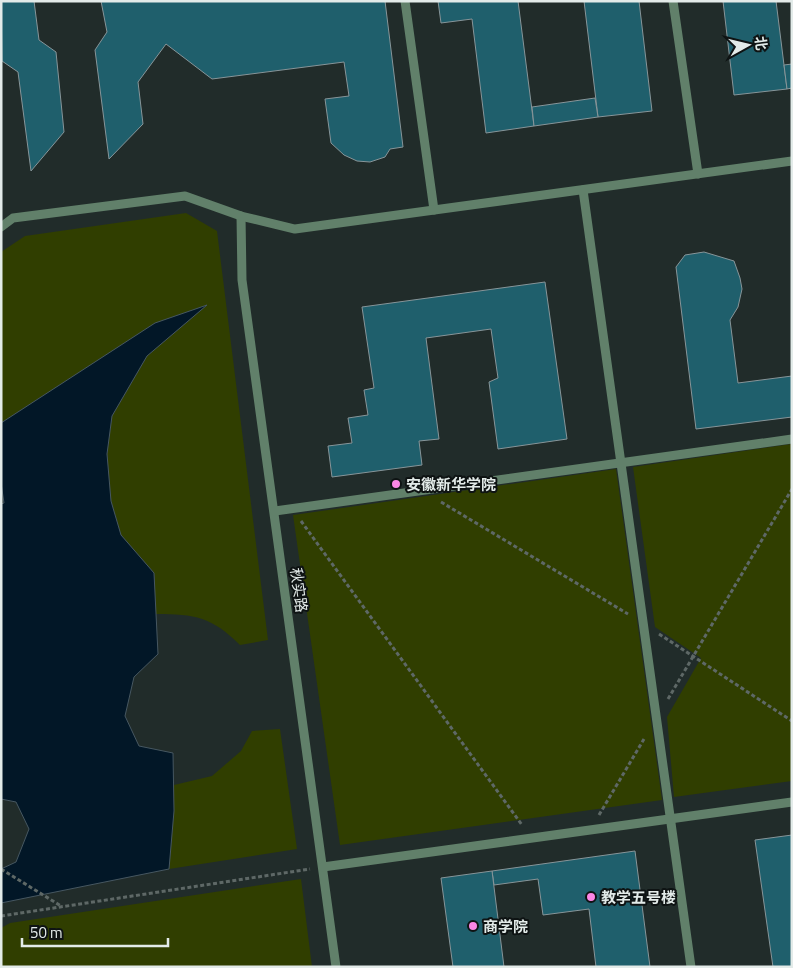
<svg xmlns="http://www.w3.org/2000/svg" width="793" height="968" font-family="'Titillium Web','Noto Sans SC',sans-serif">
<rect width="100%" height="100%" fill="#212c2a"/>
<g fill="#303e00">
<path d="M 186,213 L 217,231 L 268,640 L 240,645 C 212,617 195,614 156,614 L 154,573 L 121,535 L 111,501 L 107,454 L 112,416 L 147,356 L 175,332 L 69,379 L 1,423 L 1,252 L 25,236 Z"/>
<path d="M 792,444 L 792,781 L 674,797 L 667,717 L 701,658 L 655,627 L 633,467 Z"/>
<path d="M 616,469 L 662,800 L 340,845 L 293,515 Z"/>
<path d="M 280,729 L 297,849 L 169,869 L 174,811 L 174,785 L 212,776 L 241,751 L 252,731 Z"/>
<path d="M 301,879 L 312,967 L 1,967 L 1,928 L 10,923 Z"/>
</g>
<path fill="#021727" stroke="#465761" d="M 207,305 L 147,356 L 112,416 L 107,454 L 111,501 L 121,535 L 154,573 L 158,654 L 134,677 L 125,716 L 139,746 L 173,753 L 174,811 L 169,869 L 1,903 L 1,869 L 16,862 L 29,829 L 16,802 L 1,799 L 1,504 L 4,503 L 1,483 L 1,423 L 155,323 Z"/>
<g fill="#1f5f6c" stroke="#879599">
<path d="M 1,1 L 34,1 L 39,40 L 56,52 L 64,132 L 31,171 L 18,72 L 2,61 Z"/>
<path d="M 101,1 L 385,1 L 403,147 L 390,149 L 385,157 L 370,162 L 357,161 L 344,155 L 331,143 L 325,99 L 349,96 L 344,62 L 212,79 L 166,44 L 138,82 L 143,124 L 109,159 L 95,50 L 107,32 Z"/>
<path d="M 438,1 L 518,1 L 534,126 L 486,133 L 472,19 L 441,23 Z"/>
<path d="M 584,1 L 639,1 L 652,111 L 598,117 Z"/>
<path d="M 723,1 L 776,1 L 787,89 L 734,95 Z"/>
<path d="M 792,64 L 792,88 L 787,89 L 784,65 Z"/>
<path d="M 595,98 L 598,117 L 534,126 L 532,107 Z"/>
<path d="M 704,252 L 734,261 L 740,278 L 742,289 L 738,307 L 730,320 L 738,383 L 792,376 L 792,417 L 696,429 L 676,267 L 685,255 Z"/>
<path d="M 545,282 L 567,439 L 498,449 L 489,382 L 498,378 L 491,329 L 426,338 L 439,439 L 419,441 L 422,465 L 332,477 L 328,446 L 352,443 L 348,418 L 368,415 L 364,390 L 374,388 L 362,307 Z"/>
<path d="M 792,835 L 792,967 L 773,967 L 755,840 Z"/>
<path d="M 635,851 L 650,967 L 596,967 L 589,909 L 543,915 L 538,879 L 494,885 L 492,871 Z"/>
<path d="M 492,871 L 504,967 L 453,967 L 441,878 Z"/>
</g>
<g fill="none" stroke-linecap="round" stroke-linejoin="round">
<g stroke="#5e6866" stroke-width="3" stroke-dasharray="4 2.5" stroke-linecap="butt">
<path d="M 441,502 L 628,614"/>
<path d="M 301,521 L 522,825"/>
<path d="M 659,634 L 792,721"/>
<path d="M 668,699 L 792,489"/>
<path d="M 599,815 L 644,739"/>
<path d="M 1,869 L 61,906"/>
<path d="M 1,916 L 310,869"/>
</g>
<g stroke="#61806a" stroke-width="9">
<path d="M 405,1 L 434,210"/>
<path d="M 673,1 L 698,174"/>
<path d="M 583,190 L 691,967"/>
<path d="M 241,216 L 242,280 L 336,967"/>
<path d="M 1,227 L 13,218 L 185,196 L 241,216 L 295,229 L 792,161"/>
<path d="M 275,511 L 792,439"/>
<path d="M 323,867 L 792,802"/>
</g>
</g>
<g fill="#fb86e5" stroke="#0e1313" stroke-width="2">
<circle cx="396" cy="484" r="5"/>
<circle cx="591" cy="897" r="5"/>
<circle cx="473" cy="926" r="5"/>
</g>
<g text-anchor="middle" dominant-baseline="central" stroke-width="4" stroke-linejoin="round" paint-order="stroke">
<g font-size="15" font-weight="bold" fill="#e3ebe9" stroke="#0e1313" text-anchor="start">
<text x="406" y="484">安徽新华学院</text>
<text x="601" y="897">教学五号楼</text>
<text x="483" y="926">商学院</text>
</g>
<g font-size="15" fill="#e3ebe9" stroke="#0e1313">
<text transform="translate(299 590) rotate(82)">秋实路</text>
</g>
</g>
<rect width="793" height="968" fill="none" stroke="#e3ebe9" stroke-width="5"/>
<g transform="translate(748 45) rotate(82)" stroke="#0e1313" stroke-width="4" paint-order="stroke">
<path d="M0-4L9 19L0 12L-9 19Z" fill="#e3ebe9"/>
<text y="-8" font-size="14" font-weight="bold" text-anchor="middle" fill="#e3ebe9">北</text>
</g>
<path d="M22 938v8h146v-8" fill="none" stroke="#e3ebe9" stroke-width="2.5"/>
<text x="30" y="938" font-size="15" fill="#e3ebe9" stroke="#0e1313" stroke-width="4" paint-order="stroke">50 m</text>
</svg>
